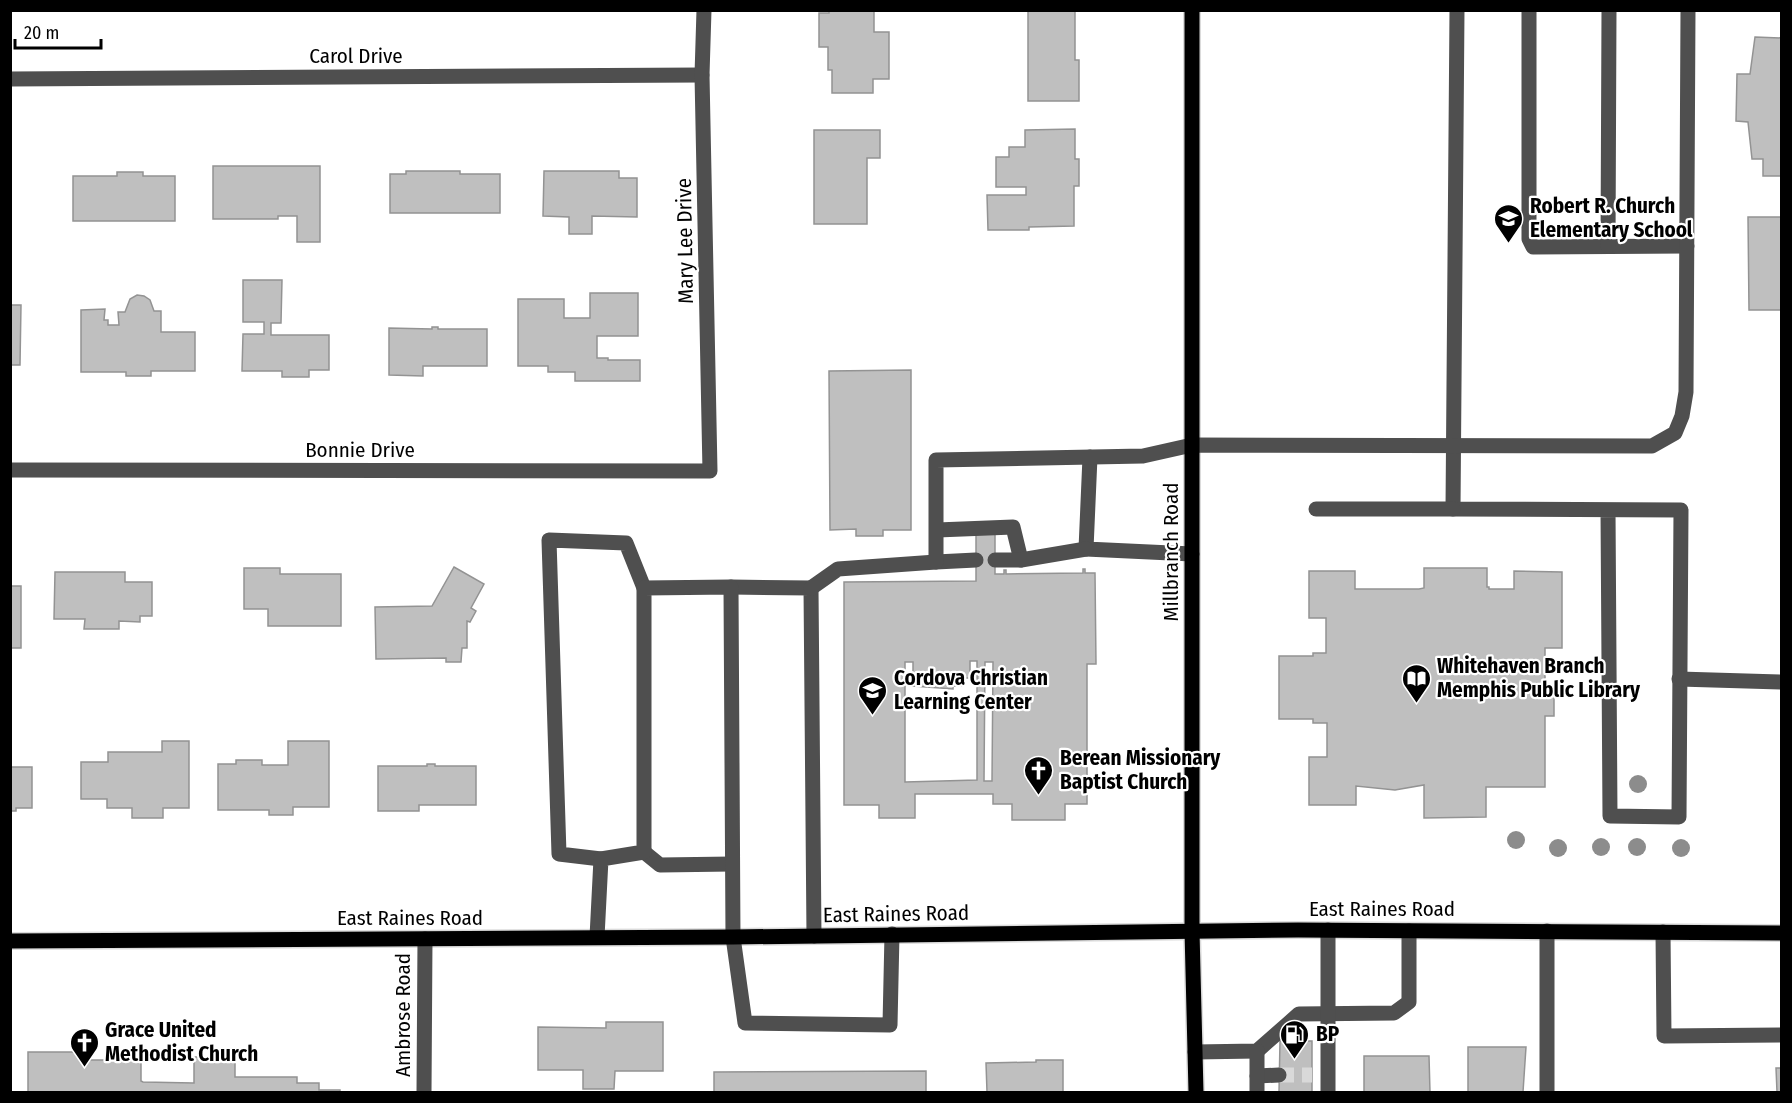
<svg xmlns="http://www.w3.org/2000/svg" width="1792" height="1103" font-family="'Fira Sans Condensed',sans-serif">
<rect width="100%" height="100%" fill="#fff"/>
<g fill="#bfbfbf" stroke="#939393" stroke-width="1.5" fill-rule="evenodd">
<path d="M 829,10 L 874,10 L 874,32 L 889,32 L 889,79 L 873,79 L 873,93 L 832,93 L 832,70 L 828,70 L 828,47 L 819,47 L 819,13 L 829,13 Z"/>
<path d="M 1028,10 L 1075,10 L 1075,60 L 1079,60 L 1079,101 L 1028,101 Z"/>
<path d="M 1755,37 L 1782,38 L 1782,176 L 1763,176 L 1763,159 L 1752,159 L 1748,122 L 1736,121 L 1737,74 L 1750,74 Z"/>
<path d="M 1075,129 L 1075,159 L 1079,159 L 1079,186 L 1074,186 L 1074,226 L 1029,227 L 1029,230 L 988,230 L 987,195 L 1026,195 L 1026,187 L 996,187 L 996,157 L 1009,157 L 1009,147 L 1025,147 L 1025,130 Z"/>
<path d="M 814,130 L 880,130 L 880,158 L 867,158 L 867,224 L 814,224 Z"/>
<path d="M 213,166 L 320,166 L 320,242 L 297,242 L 297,216 L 278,216 L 278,219 L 213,219 Z"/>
<path d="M 406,171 L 460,171 L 460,174 L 500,174 L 500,213 L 390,213 L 390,174 L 406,174 Z"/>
<path d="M 544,171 L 619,171 L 619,178 L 637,178 L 637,217 L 592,216 L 592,234 L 569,234 L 569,217 L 543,216 Z"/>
<path d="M 117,172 L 143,172 L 143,176 L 175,176 L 175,221 L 73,221 L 73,176 L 117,176 Z"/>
<path d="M 1748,217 L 1782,217 L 1782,310 L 1749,310 Z"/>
<path d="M 243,280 L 282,280 L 281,323 L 271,323 L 271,335 L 329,335 L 329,370 L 309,370 L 309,377 L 282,377 L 282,371 L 242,371 L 243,334 L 264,334 L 264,322 L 243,322 Z"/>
<path d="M 590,293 L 638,293 L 638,336 L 597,336 L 597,358 L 608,358 L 608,360 L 640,360 L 640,381 L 575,381 L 575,372 L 548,372 L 548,366 L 518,366 L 518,299 L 564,299 L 564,318 L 590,318 Z"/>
<path d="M 137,295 L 144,296 L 150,300 L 154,311 L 161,311 L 161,332 L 195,332 L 195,371 L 151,371 L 151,376 L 126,376 L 126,372 L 81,372 L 81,310 L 105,309 L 104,320 L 108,320 L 108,325 L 119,325 L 118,312 L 125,312 L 130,299 Z"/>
<path d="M 10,305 L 21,305 L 20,365 L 10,365 Z"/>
<path d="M 432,327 L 438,327 L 438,329 L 487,329 L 487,366 L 423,366 L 423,376 L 389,375 L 389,328 L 432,329 Z"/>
<path d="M 911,370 L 911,530 L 883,530 L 883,536 L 856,536 L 856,529 L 830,530 L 829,371 Z"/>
<path d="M 976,534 L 995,534 L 995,574 L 1004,574 L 1004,570 L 1006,570 L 1006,574 L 1083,573 L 1083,569 L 1085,569 L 1085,573 L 1095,573 L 1096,664 L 1087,664 L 1087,804 L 1065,804 L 1065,820 L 1012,820 L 1012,804 L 993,804 L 993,794 L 915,794 L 915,818 L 879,818 L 879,805 L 844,805 L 844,582 L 976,581 ZM 970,661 L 977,661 L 977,780 L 905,782 L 905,662 L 913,662 L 913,686 L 953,689 L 953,686 L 962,686 L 962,678 L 970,678 ZM 985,662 L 993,662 L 992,781 L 984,781 Z"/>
<path d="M 454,567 L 484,584 L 471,608 L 476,611 L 470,622 L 467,621 L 467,648 L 462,648 L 461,662 L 446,662 L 446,658 L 376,659 L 375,607 L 432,606 Z"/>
<path d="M 244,568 L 280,568 L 280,574 L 341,574 L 341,626 L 268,626 L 268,609 L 244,609 Z"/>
<path d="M 1424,568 L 1487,568 L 1487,587 L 1489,587 L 1489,589 L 1514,589 L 1514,571 L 1562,572 L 1562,648 L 1545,648 L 1545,692 L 1554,692 L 1554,716 L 1545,716 L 1545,787 L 1486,787 L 1486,817 L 1424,818 L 1424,785 L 1395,790 L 1356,786 L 1356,805 L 1309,805 L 1309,757 L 1327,757 L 1327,723 L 1313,723 L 1313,719 L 1279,719 L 1279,656 L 1313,656 L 1313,653 L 1326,653 L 1326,618 L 1309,618 L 1309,571 L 1355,571 L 1355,589 L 1419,589 L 1424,588 Z"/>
<path d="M 55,572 L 125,572 L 125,582 L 152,582 L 152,616 L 140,616 L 140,622 L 119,621 L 119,629 L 84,629 L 85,619 L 54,619 Z"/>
<rect x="10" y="586" width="11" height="62"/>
<path d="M 162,741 L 189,741 L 189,808 L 163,808 L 163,818 L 132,818 L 132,808 L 107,808 L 107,799 L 81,799 L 81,762 L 108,762 L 108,752 L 162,752 Z"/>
<path d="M 288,741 L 329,741 L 329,807 L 293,807 L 293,815 L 269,815 L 269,810 L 218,810 L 218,764 L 236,764 L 236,760 L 262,760 L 262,765 L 288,765 Z"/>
<path d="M 427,764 L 435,764 L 435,766 L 476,766 L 476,805 L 419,805 L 419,811 L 378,811 L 378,766 L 427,766 Z"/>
<path d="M 10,767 L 32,767 L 32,808 L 16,808 L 16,811 L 10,811 Z"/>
<path d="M 606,1022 L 663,1022 L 663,1071 L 615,1071 L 614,1089 L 583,1089 L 583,1070 L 538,1070 L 538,1027 L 606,1028 Z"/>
<path d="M 1280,1041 L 1312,1041 L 1312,1092 L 1279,1092 Z"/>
<path d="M 1468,1047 L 1526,1047 L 1523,1092 L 1468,1092 Z"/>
<path d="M 28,1052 L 90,1052 L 90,1060 L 141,1060 L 141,1081 L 143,1082 L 194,1083 L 194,1057 L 235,1057 L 235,1077 L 297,1077 L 297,1083 L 319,1083 L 319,1090 L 340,1090 L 340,1092 L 28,1092 Z"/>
<path d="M 1364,1056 L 1429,1056 L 1430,1092 L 1364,1092 Z"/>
<path d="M 1036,1060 L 1063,1060 L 1063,1092 L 987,1092 L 986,1063 L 1036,1062 Z"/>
<path d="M 1776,1068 L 1782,1068 L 1782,1092 L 1777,1092 Z"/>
<path d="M 926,1071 L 926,1092 L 714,1092 L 714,1072 Z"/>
</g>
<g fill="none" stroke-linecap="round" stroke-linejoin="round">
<path stroke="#d9d9d9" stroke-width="15" stroke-dasharray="15 8" stroke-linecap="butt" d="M 1279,1075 L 1312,1075"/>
<defs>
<g id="major">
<path d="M 1192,10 L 1192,931 L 1196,1092"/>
<path d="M 10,941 L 733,937 L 1298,930 L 1782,933"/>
</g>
</defs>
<use href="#major" stroke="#dbdbdb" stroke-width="18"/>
<g stroke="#4f4f4f" stroke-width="15">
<path d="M 1457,10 L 1453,509 L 1681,510 L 1679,817 L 1610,816 L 1608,510"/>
<path d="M 1529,10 L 1529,239 L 1533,247 L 1687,246"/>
<path d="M 10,79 L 702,75"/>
<path d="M 1608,246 L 1609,10"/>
<path d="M 1090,457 L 1086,549 L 1192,554"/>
<path d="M 10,470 L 710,471 L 702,75 L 704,10"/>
<path d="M 1316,509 L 1453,509"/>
<path d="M 937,530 L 1013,527 L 1021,560"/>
<path d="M 995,560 L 1021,560 L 1086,549"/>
<path d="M 936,562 L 976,560"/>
<path d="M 731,587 L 811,588 L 814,936"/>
<path d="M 811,588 L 838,569 L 936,562 L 936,460 L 1143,456 L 1192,445 L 1652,446 L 1675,433 L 1682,416 L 1686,392 L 1688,10"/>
<path d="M 1679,679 L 1782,682"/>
<path d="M 644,852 L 660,865 L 732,864"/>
<path d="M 601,859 L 559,854 L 549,540 L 626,543 L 644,588"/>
<path d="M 1547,931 L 1547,1092"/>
<path d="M 1663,932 L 1664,1036 L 1782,1035"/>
<path d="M 597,937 L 601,859 L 644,852 L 644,588 L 731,587 L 733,937 L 745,1023 L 890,1025 L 892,934"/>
<path d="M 1195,1052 L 1257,1051 L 1299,1014 L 1394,1013 L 1409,1002 L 1409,931"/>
<path d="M 1257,1076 L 1279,1075"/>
<path d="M 424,1092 L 425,939"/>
<path d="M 1257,1092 L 1257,1051"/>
<path d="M 1328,1092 L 1328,930"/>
</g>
<use href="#major" stroke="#000" stroke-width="15"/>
</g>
<g fill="#8c8c8c">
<circle cx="1638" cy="784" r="9"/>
<circle cx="1516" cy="840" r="9"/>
<circle cx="1601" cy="847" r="9"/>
<circle cx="1637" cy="847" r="9"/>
<circle cx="1558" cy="848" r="9"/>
<circle cx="1681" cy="848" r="9"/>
</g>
<defs>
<symbol id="school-pin" viewBox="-11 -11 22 30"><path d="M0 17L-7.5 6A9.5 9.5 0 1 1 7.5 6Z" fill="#000" stroke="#fff"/><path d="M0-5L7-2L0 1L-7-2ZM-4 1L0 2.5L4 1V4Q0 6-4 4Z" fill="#fff"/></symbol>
<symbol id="library-pin" viewBox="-11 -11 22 30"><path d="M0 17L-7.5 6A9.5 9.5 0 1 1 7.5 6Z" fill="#000" stroke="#fff"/><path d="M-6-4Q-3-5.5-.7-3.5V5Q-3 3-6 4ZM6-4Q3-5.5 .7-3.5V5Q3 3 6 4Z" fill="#fff"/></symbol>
<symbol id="church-pin" viewBox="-11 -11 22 30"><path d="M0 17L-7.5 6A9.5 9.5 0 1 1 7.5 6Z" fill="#000" stroke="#fff"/><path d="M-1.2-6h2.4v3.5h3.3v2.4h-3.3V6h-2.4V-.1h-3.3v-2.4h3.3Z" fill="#fff"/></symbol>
<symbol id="fuel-pin" viewBox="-11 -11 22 30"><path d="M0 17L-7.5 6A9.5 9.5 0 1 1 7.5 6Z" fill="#000" stroke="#fff"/><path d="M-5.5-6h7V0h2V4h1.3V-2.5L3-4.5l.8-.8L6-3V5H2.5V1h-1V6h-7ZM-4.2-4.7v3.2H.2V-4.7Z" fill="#fff"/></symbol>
</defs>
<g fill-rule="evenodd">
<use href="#school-pin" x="1492" y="202" width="33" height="45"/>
<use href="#library-pin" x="1400" y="662" width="33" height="45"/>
<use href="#school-pin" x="856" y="674" width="33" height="45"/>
<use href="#church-pin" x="1022" y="754" width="33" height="45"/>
<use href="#fuel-pin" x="1278" y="1018" width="33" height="45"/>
<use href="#church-pin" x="68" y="1026" width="33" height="45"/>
</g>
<g text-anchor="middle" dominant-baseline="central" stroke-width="4.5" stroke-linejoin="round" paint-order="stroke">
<g font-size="21" fill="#000" stroke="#fff">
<text x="356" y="56">Carol Drive</text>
<text transform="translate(685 241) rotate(-91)">Mary Lee Drive</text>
<text x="360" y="450">Bonnie Drive</text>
<text transform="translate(1171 552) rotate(-90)">Millbranch Road</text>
<text x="1382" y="909">East Raines Road</text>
<text transform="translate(896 914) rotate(-1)">East Raines Road</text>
<text x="410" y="918">East Raines Road</text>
<text transform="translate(403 1015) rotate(-90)">Ambrose Road</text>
</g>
<g font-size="21" font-weight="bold" fill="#000" stroke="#fff" text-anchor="start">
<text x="1530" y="206">Robert R. Church<tspan x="1530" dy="24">Elementary School</tspan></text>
<text x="1437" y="666">Whitehaven Branch<tspan x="1437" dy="24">Memphis Public Library</tspan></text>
<text x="894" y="678">Cordova Christian<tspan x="894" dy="24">Learning Center</tspan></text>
<text x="1060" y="758">Berean Missionary<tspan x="1060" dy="24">Baptist Church</tspan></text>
<text x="105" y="1030">Grace United<tspan x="105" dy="24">Methodist Church</tspan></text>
<text x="1316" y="1034">BP</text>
</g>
</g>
<rect width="1792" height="1103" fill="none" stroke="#000000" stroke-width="24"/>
<path d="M15 39v9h86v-9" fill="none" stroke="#000000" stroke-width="3"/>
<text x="24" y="39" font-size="18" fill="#000000" stroke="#ffffff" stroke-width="4.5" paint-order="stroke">20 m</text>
</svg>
